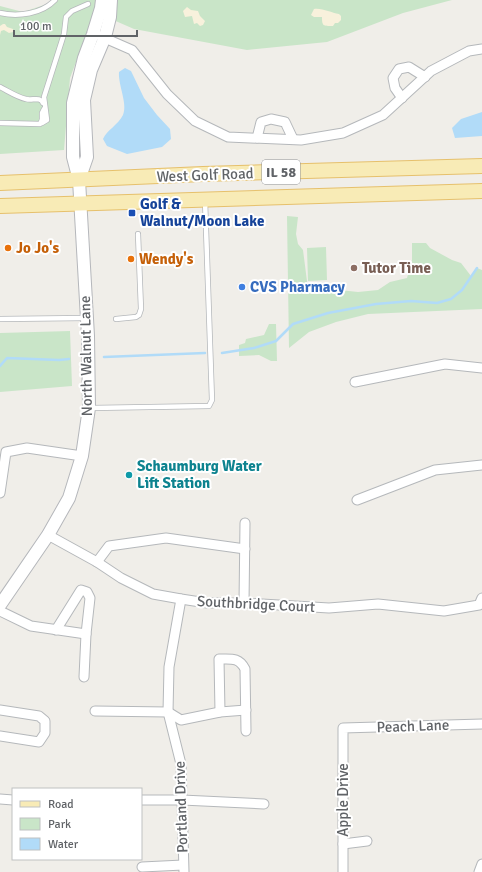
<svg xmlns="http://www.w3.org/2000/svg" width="482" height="872" font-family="Signika,sans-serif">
<rect width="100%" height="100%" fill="#f0eee9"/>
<g fill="#c9e5c8">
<path d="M 51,0 L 452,0 L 403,13 L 327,42 L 247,50 L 134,29 L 95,12 L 70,78 L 64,150 L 0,154 L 0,6 L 23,12 L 47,4 Z"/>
<path d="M 287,216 L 298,217 L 296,234 L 298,244 L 303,250 L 308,289 L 330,289 L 358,292 L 378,290 L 390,282 L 407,278 L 412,260 L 412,243 L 426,243 L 430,248 L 452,260 L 461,263 L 471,276 L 477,268 L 482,270 L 482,309 L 368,314 L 336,322 L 309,332 L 289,348 Z"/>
<path d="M 326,247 L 327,280 L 308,281 L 307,248 Z"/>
<path d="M 269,324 L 276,324 L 277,361 L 271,361 L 259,355 L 239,356 L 239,345 L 245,343 L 246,339 L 264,335 Z"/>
<path d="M 70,331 L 72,386 L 0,392 L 0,333 Z"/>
</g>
<g fill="#f8f1dc">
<path d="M 187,7 L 191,10 L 198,11 L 200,16 L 205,21 L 203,25 L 200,26 L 197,23 L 194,24 L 192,16 L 185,17 L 183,11 Z"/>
<path d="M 314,9 C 323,8 331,13 339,14 L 341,16 L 341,20 L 338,23 L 335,23 L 333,26 C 323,26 322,26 322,17 L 314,17 L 311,15 Z"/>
<path d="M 3,24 L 5,24 L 7,27 L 13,29 L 13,32 L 9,33 L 4,30 L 1,31 L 0,35 L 0,26 Z"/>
</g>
<g fill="#b1dbf8">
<path d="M 125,68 L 131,71 L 144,98 L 157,115 L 170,129 L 171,139 L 162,147 L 127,154 L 107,146 L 103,139 C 107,130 118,125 123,115 C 128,104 118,85 119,72 Z"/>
<path d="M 482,112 L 482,136 L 455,138 L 452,128 L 461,119 Z"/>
</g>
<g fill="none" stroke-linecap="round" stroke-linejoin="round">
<g stroke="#b1dbf8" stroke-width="2.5">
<path d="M 222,353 L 254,348 L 276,341 L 293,324 L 328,313 L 376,304 L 411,301 L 437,303 L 451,299 L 462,290 L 477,268"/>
<path d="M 104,357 L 205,353"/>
<path d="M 0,366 L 7,358 L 59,360 L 69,359"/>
</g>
<defs>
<g id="lane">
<path d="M 0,13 C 18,17 42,14 55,0"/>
<path d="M 0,87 C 8,91 17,97 26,99 C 32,101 40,96 43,103"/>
<path d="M 47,120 L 44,121 L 44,109 L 42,113 L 42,123 L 47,120 L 44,97 L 64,34 L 66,17 L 72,11 L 88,4"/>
<path d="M 0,123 L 40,124 L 42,120"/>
<path d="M 0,319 L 87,318"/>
<path d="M 116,319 L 136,317 L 139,315 L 141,309 L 138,234"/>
<path d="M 91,408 L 209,406 L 212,400 L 205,200"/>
</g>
<g id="street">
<path d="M 100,36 L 132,50 L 167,94 L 195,121 L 228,137 L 301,140 L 343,133 L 383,115 L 431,71 L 469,51 L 482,49"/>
<path d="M 402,98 L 395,88 L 393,78 L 399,69 L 409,67 L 425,77"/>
<path d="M 257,138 L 261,122 L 271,119 L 285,122 L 293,139"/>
<path d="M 355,382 L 445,364 L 482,368"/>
<path d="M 0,493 L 6,452 L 27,448 L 82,456"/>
<path d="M 357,500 L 435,470 L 482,465"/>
<path d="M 48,535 L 97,562 L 121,578 L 153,594 L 181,599 L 207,603 L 244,603 L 329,608 L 378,604 L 444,611 L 479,605 L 482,598"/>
<path d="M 97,562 L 109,546 L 166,538 L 245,549"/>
<path d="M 181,599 L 169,667 L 168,712 L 181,764 L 184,872"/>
<path d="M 244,603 L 245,523"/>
<path d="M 0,611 L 31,626 L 86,634"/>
<path d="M 56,630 L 81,590 L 87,592 L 90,598 L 86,634 L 84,677"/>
<path d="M 0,710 L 39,716 L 45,721 L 45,733 L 39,742 L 0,736"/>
<path d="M 95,711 L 168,712 L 181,720 L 220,712 L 246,710"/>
<path d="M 220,712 L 219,659 C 231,659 239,657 245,669 L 246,731"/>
<path d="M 0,799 L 13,800"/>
<path d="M 141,800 L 182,800 L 264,804"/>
<path d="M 343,844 L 367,841"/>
<path d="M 142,867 L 183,865"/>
<path d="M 343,872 L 343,728 L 482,724"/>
<path d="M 479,872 L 482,864"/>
</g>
<g id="secondary">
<path d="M 79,180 L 87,157 L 84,100 L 91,70 L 105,37 L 110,17 L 111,0"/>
<path d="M 0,605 L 48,535 L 69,498 L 82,456 L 89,408 L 88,336 L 79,180 L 73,157 L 73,103 L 84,58 L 93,34 L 101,8 L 102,0"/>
</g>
<g id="primary">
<path d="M 0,183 L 203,174 L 482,166"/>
<path d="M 0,206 L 482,191"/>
</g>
</defs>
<use href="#lane" stroke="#b5b8bb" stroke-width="6"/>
<use href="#street" stroke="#b5b8bb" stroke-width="11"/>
<use href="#secondary" stroke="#b5b7bb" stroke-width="14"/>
<use href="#primary" stroke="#e6c06c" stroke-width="16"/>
<use href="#lane" stroke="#fff" stroke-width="4.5"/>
<use href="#street" stroke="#fff" stroke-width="9"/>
<use href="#secondary" stroke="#fff" stroke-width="12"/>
<use href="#primary" stroke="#f8ebb6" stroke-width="14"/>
</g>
<rect fill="#1a4fb4" stroke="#fff" stroke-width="1.5" x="128" y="209" width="8" height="8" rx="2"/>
<g fill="#e8710a" stroke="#fff" stroke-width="1.5">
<circle cx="8" cy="248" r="4"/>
<circle cx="131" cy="259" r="4"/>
</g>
<circle fill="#8d6e63" stroke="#fff" stroke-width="1.5" cx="354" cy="268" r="4"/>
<circle fill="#3f7fe0" stroke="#fff" stroke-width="1.5" cx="242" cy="287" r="4"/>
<circle fill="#0f9aa8" stroke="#fff" stroke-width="1.5" cx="129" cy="475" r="4"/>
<g text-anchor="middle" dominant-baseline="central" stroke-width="4" stroke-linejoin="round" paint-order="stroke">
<rect fill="#fff" stroke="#909295" stroke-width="1" x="262" y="160" width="38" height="24" rx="3"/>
<g font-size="14" font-weight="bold" fill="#606367">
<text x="281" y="172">IL 58</text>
</g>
<g font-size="15" fill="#606367" stroke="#fff">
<text transform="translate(205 175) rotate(-2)">West Golf Road</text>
<text transform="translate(86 356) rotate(-91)">North Walnut Lane</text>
<text transform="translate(256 604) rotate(3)">Southbridge Court</text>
<text transform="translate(413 726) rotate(-2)">Peach Lane</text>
<text transform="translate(343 800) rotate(-90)">Apple Drive</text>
<text transform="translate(181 807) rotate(-92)">Portland Drive</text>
</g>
<g font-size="15" font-weight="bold" fill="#164399" stroke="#fff" text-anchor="start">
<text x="140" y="204">Golf &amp;<tspan x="140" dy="17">Walnut/Moon Lake</tspan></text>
</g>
<g font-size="15" font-weight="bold" fill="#c56008" stroke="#fff" text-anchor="start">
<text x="16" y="248">Jo Jo's</text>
<text x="139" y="259">Wendy's</text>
</g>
<g font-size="15" font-weight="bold" fill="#785e54" stroke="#fff" text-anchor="start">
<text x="362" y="268">Tutor Time</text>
</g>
<g font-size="15" font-weight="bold" fill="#366cbe" stroke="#fff" text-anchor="start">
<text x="250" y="287">CVS Pharmacy</text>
</g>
<g font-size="15" font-weight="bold" fill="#0d838f" stroke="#fff" text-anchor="start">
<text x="137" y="466">Schaumburg Water<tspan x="137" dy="17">Lift Station</tspan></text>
</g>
</g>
<rect x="12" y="788" width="130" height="72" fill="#ffffff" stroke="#bfc1c2"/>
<rect x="20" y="801" width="20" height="6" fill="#f8ebb6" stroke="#bfc1c2"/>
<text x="48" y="808" font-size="12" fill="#606367">Road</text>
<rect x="20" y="818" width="20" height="12" fill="#c9e5c8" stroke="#bfc1c2"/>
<text x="48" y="828" font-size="12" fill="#606367">Park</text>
<rect x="20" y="838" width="20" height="12" fill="#b1dbf8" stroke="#bfc1c2"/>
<text x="48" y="848" font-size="12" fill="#606367">Water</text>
<path d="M14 30v6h123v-6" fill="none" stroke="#606367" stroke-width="2"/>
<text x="20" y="30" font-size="12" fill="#606367" stroke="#ffffff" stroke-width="3" paint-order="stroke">100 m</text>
</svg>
